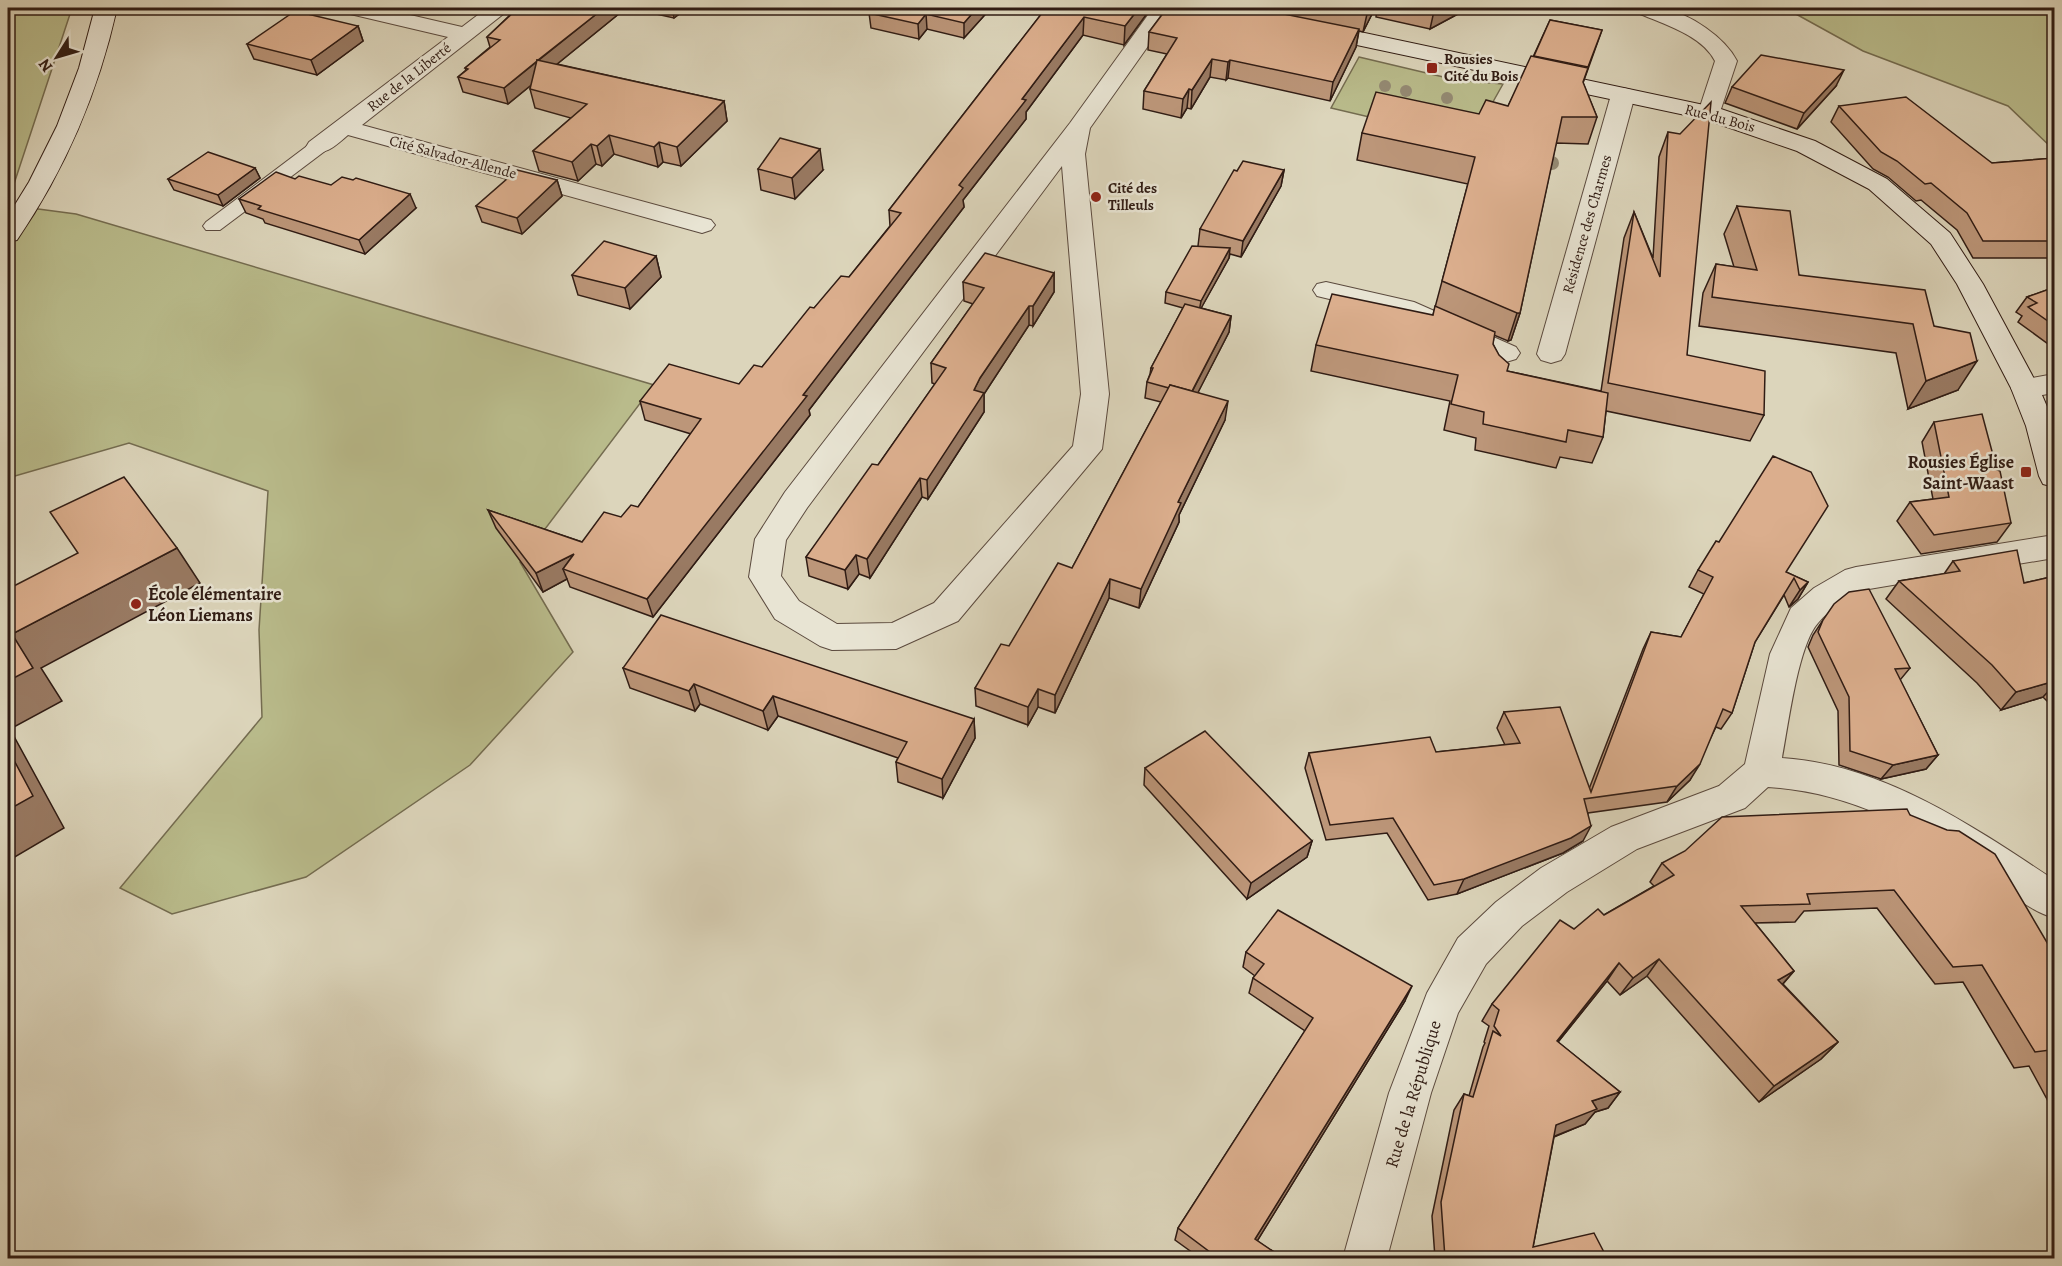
<svg xmlns="http://www.w3.org/2000/svg" width="2062" height="1266" font-family="Alegreya,serif">
<rect width="100%" height="100%" fill="#dcd5bb"/>
<filter id="stains"><feTurbulence type="fractalNoise" baseFrequency=".00333" numOctaves="4"/><feColorMatrix values="0 0 0 0 .2 0 0 0 0 .09 0 0 0 0 .02 0 0 0 .5 -.17"/></filter>
<radialGradient id="worn" r=".72"><stop offset=".6" stop-color="#630" stop-opacity="0"/><stop offset="1" stop-color="#630" stop-opacity=".3"/></radialGradient>
<g fill="#b9bb8b" stroke="#746c50" stroke-width="1.5">
<path d="M 8,8 L 72,8 L 8,202 Z"/>
<path d="M 1785,8 L 2054,8 L 2054,150 L 2008,106 L 1863,51 Z"/>
<path d="M 1359,57 L 1456,80 L 1503,84 L 1471,141 L 1331,108 Z"/>
<path d="M 8,205 L 76,214 L 654,385 L 520,562 L 573,652 L 470,765 L 306,877 L 172,914 L 120,888 L 262,717 L 259,630 L 268,491 L 129,443 L 8,478 Z"/>
</g>
<g fill="none" stroke-linecap="round" stroke-linejoin="round">
<defs>
<path id="lane" d="M 318,141 L 325,143 L 327,147 L 325,151 L 220,230 L 206,230 L 203,226 L 206,222 L 311,143 Z"/>
<g id="street">
<path d="M 343,8 L 380,8 L 462,27 L 487,8 L 511,8 L 362,125 L 711,220 L 715,225 L 711,230 L 702,233 L 348,135 C 336,145 326,156 309,152 L 306,147 L 309,142 L 448,37 L 346,13 Z"/>
<path d="M 1153,8 L 1175,8 L 1090,128 L 1085,154 L 1109,394 L 1102,449 L 958,621 L 896,649 L 832,650 L 820,646 L 775,619 L 749,577 L 755,539 L 785,492 L 1070,123 ZM 1062,166 L 1081,394 L 1073,446 L 934,603 L 892,623 L 837,624 L 799,601 L 781,576 L 786,540 L 807,508 Z"/>
<path d="M 1635,8 C 1643,7 1655,6 1663,8 C 1690,14 1725,37 1737,61 L 1718,118 L 1710,120 L 1702,118 L 1698,113 L 1715,61 C 1702,35 1663,24 1638,13 Z"/>
<path d="M 1623,88 L 1631,90 L 1635,95 L 1565,354 L 1561,360 L 1551,363 L 1541,360 L 1537,354 L 1611,95 L 1615,90 Z"/>
<path d="M 1326,282 L 1414,302 L 1516,347 L 1520,353 L 1516,359 L 1506,362 L 1496,359 L 1396,315 L 1317,296 L 1313,290 L 1317,284 Z"/>
<path d="M 2054,374 L 2054,393 L 2025,398 L 2015,395 L 2011,388 L 2015,381 Z"/>
<path d="M 2054,535 L 2054,558 L 1863,590 C 1847,599 1830,608 1818,623 C 1798,645 1788,727 1782,758 C 1882,764 1973,826 2054,880 L 2054,918 C 2027,910 2001,886 1977,870 C 1912,826 1848,792 1768,787 L 1745,808 L 1637,849 L 1567,892 L 1522,926 L 1486,964 L 1458,1013 L 1431,1093 L 1387,1258 L 1343,1258 L 1389,1093 L 1427,993 L 1458,938 L 1496,902 L 1541,868 L 1611,827 L 1719,786 L 1745,764 L 1770,654 L 1791,608 L 1814,588 L 1845,570 L 1856,567 Z"/>
</g>
<g id="secondary">
<path d="M 95,8 L 117,8 C 98,93 66,168 17,240 L 8,242 L 8,216 L 29,182 L 57,126 L 79,68 Z"/>
<path d="M 1313,22 L 1718,108 L 1815,141 L 1887,179 L 1950,233 L 1983,284 L 2039,388 L 2054,423 L 2054,487 L 2043,484 L 2039,476 L 2026,426 L 2011,388 L 1957,284 L 1931,244 L 1869,189 L 1797,151 L 1704,119 L 1305,34 L 1302,29 L 1305,24 Z"/>
</g>
</defs>
<use href="#lane" stroke="#5b4a3e" stroke-width="2"/>
<use href="#street" stroke="#5b4a3e" stroke-width="2"/>
<use href="#secondary" stroke="#301c14" stroke-width="2"/>
<use href="#lane" fill="#e8e4d3" fill-rule="evenodd"/>
<use href="#street" fill="#e8e4d3" fill-rule="evenodd"/>
<use href="#secondary" fill="#e8e4d3" fill-rule="evenodd"/>
</g>
<g fill="#948a73">
<circle cx="1385" cy="86" r="6"/>
<circle cx="1406" cy="91" r="6"/>
<circle cx="1447" cy="98" r="6"/>
<circle cx="1552" cy="163" r="7"/>
</g>
<g fill="#bc9679" stroke="#301c14" stroke-width="1.5">
<path d="M 505,8 L 626,8 L 557,64 L 724,101 L 727,121 L 681,166 L 663,162 L 658,167 L 614,154 L 602,166 L 596,164 L 578,181 L 539,171 L 533,151 L 571,118 L 535,108 L 530,89 L 531,85 L 508,104 L 463,92 L 458,77 L 466,70 L 465,68 L 490,47 L 487,37 L 510,15 L 507,14 Z"/>
<path d="M 629,8 L 687,8 L 674,18 Z"/>
<path d="M 845,8 L 991,8 L 964,38 L 927,29 L 919,39 L 871,28 L 869,13 Z"/>
<path d="M 1046,8 L 1151,8 L 1124,45 L 1083,35 L 1026,112 L 1026,119 L 963,200 L 964,207 L 809,410 L 810,415 L 653,617 L 570,587 L 567,579 L 543,592 L 496,528 L 488,510 L 582,542 L 638,507 L 691,434 L 645,420 L 640,401 L 739,384 L 762,367 L 814,308 L 849,277 L 890,226 L 889,210 Z"/>
<path d="M 1167,8 L 1375,8 L 1363,32 L 1359,31 L 1356,47 L 1330,101 L 1228,78 L 1226,80 L 1210,77 L 1191,109 L 1187,108 L 1181,118 L 1143,109 L 1144,91 L 1167,54 L 1148,50 L 1149,32 Z"/>
<path d="M 1377,8 L 1469,8 L 1430,29 L 1376,17 Z"/>
<path d="M 1550,20 L 1602,30 L 1583,83 L 1597,117 L 1588,144 L 1556,143 L 1520,313 L 1511,340 L 1508,341 L 1494,335 L 1493,344 L 1507,371 L 1601,391 L 1624,238 L 1634,212 L 1653,258 L 1659,157 L 1668,132 L 1687,355 L 1764,415 L 1750,441 L 1606,411 L 1603,437 L 1592,463 L 1560,457 L 1556,468 L 1475,450 L 1476,438 L 1444,430 L 1450,401 L 1311,371 L 1316,345 L 1433,315 L 1468,184 L 1357,160 L 1362,133 L 1479,114 L 1508,106 L 1533,57 Z"/>
<path d="M 358,26 L 363,41 L 317,75 L 254,59 L 247,44 Z"/>
<path d="M 1836,86 L 1797,129 L 1725,103 L 1732,87 Z"/>
<path d="M 1839,106 L 1992,163 L 2055,158 L 2055,258 L 1973,258 L 1957,230 L 1921,200 L 1916,201 L 1888,177 L 1873,169 L 1831,122 Z"/>
<path d="M 255,168 L 260,178 L 223,206 L 174,190 L 168,179 Z"/>
<path d="M 758,169 L 823,170 L 795,199 L 761,190 Z"/>
<path d="M 1284,170 L 1281,186 L 1241,257 L 1230,254 L 1229,258 L 1201,308 L 1231,316 L 1229,332 L 1198,392 L 1225,420 L 1179,515 L 1179,522 L 1139,608 L 1109,598 L 1055,713 L 1038,707 L 1028,725 L 976,706 L 975,688 L 1072,568 L 1161,402 L 1145,398 L 1147,382 L 1150,374 L 1151,368 L 1183,308 L 1165,303 L 1166,292 L 1198,246 L 1200,229 Z"/>
<path d="M 295,179 L 416,208 L 365,254 L 265,223 L 263,219 L 246,213 L 239,199 Z"/>
<path d="M 557,180 L 562,196 L 522,234 L 482,222 L 476,206 Z"/>
<path d="M 1737,206 L 1799,275 L 1934,326 L 1958,390 L 1908,409 L 1896,353 L 1699,326 L 1703,293 L 1716,264 L 1734,267 L 1724,234 Z"/>
<path d="M 656,256 L 661,277 L 630,309 L 578,295 L 572,275 Z"/>
<path d="M 1054,273 L 1054,292 L 1033,326 L 1029,325 L 984,394 L 984,412 L 928,499 L 922,497 L 870,578 L 859,574 L 848,589 L 809,576 L 806,557 L 878,465 L 935,384 L 932,383 L 931,363 L 973,304 L 964,301 L 963,282 Z"/>
<path d="M 2055,287 L 2055,349 L 2018,322 L 2022,316 L 2016,312 L 2027,297 Z"/>
<path d="M 1934,422 L 2011,523 L 1997,542 L 1921,554 L 1897,521 L 1910,502 L 1933,499 L 1922,442 Z"/>
<path d="M 1953,561 L 2024,583 L 2055,576 L 2055,709 L 2043,697 L 2001,710 L 1977,683 L 1886,599 L 1899,581 L 1944,574 Z"/>
<path d="M 1698,570 L 1786,572 L 1808,582 L 1798,599 L 1789,607 L 1784,595 L 1755,642 L 1732,713 L 1721,729 L 1716,727 L 1690,780 L 1667,802 L 1588,813 L 1583,841 L 1563,853 L 1457,894 L 1428,900 L 1387,833 L 1326,840 L 1305,768 L 1309,753 L 1436,752 L 1505,745 L 1497,728 L 1504,712 L 1589,789 L 1643,649 L 1651,632 L 1681,637 L 1704,594 L 1689,587 Z"/>
<path d="M 1823,620 L 1910,668 L 1900,680 L 1938,755 L 1926,769 L 1881,779 L 1839,765 L 1838,711 L 1808,647 L 1813,635 Z"/>
<path d="M 623,668 L 974,719 L 975,738 L 943,798 L 898,782 L 896,762 L 898,758 L 778,716 L 768,730 L 700,704 L 695,711 L 630,688 Z"/>
<path d="M 1145,768 L 1312,841 L 1307,857 L 1247,899 L 1144,785 Z"/>
<path d="M 1910,815 L 2055,956 L 2055,1114 L 2029,1066 L 2014,1068 L 1963,982 L 1935,984 L 1877,908 L 1804,911 L 1795,922 L 1755,923 L 1794,971 L 1783,984 L 1838,1042 L 1821,1059 L 1759,1102 L 1647,976 L 1620,995 L 1607,981 L 1558,1042 L 1620,1092 L 1608,1108 L 1595,1112 L 1585,1124 L 1554,1137 L 1533,1247 L 1607,1258 L 1435,1258 L 1432,1216 L 1454,1110 L 1464,1094 L 1469,1096 L 1483,1047 L 1485,1043 L 1484,1042 L 1489,1026 L 1482,1021 L 1492,1004 L 1574,929 L 1604,915 L 1654,886 L 1650,882 L 1662,863 Z"/>
<path d="M 1246,952 L 1405,1001 L 1257,1241 L 1283,1258 L 1200,1258 L 1175,1240 L 1178,1228 L 1305,1031 L 1249,993 L 1253,978 L 1255,976 L 1243,967 Z"/>
</g>
<g fill="#997a63" stroke="#301c14" stroke-width="1.5">
<path d="M 604,8 L 626,8 L 508,104 L 504,88 Z"/>
<path d="M 672,8 L 687,8 L 674,18 Z"/>
<path d="M 977,8 L 991,8 L 964,38 L 964,23 Z"/>
<path d="M 1139,8 L 1151,8 L 1124,45 L 1125,26 Z"/>
<path d="M 1370,8 L 1375,8 L 1363,32 L 1367,14 Z"/>
<path d="M 1440,8 L 1469,8 L 1430,29 L 1434,11 Z"/>
<path d="M 926,14 L 927,29 L 919,39 L 918,24 Z"/>
<path d="M 1084,17 L 1083,35 L 1026,112 L 1026,119 L 963,200 L 964,207 L 809,410 L 810,415 L 653,617 L 647,599 L 803,395 L 959,185 L 1022,99 Z"/>
<path d="M 358,26 L 363,41 L 317,75 L 311,60 Z"/>
<path d="M 1359,29 L 1356,47 L 1330,101 L 1333,82 Z"/>
<path d="M 1212,59 L 1210,77 L 1191,109 L 1192,90 Z"/>
<path d="M 1230,60 L 1228,78 L 1226,80 L 1228,62 Z"/>
<path d="M 1844,70 L 1836,86 L 1797,129 L 1804,113 Z"/>
<path d="M 1189,89 L 1187,108 L 1181,118 L 1183,99 Z"/>
<path d="M 724,101 L 727,121 L 681,166 L 677,147 Z"/>
<path d="M 609,135 L 614,154 L 602,166 L 597,146 Z"/>
<path d="M 659,142 L 663,162 L 658,167 L 654,147 Z"/>
<path d="M 591,144 L 596,164 L 578,181 L 572,162 Z"/>
<path d="M 820,149 L 823,170 L 795,199 L 792,178 Z"/>
<path d="M 255,168 L 260,178 L 223,206 L 218,195 Z"/>
<path d="M 1284,170 L 1281,186 L 1241,257 L 1243,241 Z"/>
<path d="M 557,180 L 562,196 L 522,234 L 517,218 Z"/>
<path d="M 410,194 L 416,208 L 365,254 L 359,240 Z"/>
<path d="M 1230,248 L 1229,258 L 1199,312 L 1201,301 Z"/>
<path d="M 656,256 L 661,277 L 630,309 L 625,288 Z"/>
<path d="M 1054,273 L 1054,292 L 1033,326 L 1033,306 Z"/>
<path d="M 1029,306 L 1029,325 L 984,394 L 984,412 L 928,499 L 927,480 L 974,390 L 980,378 Z"/>
<path d="M 1517,313 L 1520,313 L 1511,340 L 1508,341 Z"/>
<path d="M 1231,316 L 1229,332 L 1189,410 L 1191,394 Z"/>
<path d="M 1977,361 L 1958,390 L 1908,409 L 1926,381 Z"/>
<path d="M 1228,401 L 1225,420 L 1179,515 L 1179,522 L 1139,608 L 1141,589 L 1178,502 Z"/>
<path d="M 920,478 L 922,497 L 870,578 L 867,559 Z"/>
<path d="M 177,548 L 200,583 L 41,668 L 62,701 L 10,729 L 64,828 L 8,861 L 8,681 L 12,634 Z"/>
<path d="M 574,554 L 563,569 L 567,579 L 543,592 L 536,573 Z"/>
<path d="M 856,555 L 859,574 L 848,589 L 845,570 Z"/>
<path d="M 1110,579 L 1109,598 L 1055,713 L 1055,695 Z"/>
<path d="M 1808,582 L 1798,599 L 1789,607 L 1800,590 Z"/>
<path d="M 2055,681 L 2055,684 L 2043,697 L 2001,710 L 2016,692 Z"/>
<path d="M 694,684 L 700,704 L 695,711 L 689,691 Z"/>
<path d="M 1038,689 L 1038,707 L 1028,725 L 1028,707 Z"/>
<path d="M 773,696 L 778,716 L 768,730 L 763,711 Z"/>
<path d="M 974,719 L 975,738 L 943,798 L 942,779 Z"/>
<path d="M 1938,755 L 1926,769 L 1881,779 L 1893,765 Z"/>
<path d="M 1700,764 L 1690,780 L 1667,802 L 1677,786 Z"/>
<path d="M 1591,826 L 1583,841 L 1563,853 L 1457,894 L 1464,879 Z"/>
<path d="M 1312,841 L 1307,857 L 1247,899 L 1251,883 Z"/>
<path d="M 1659,959 L 1647,976 L 1620,995 L 1633,978 Z"/>
<path d="M 1619,963 L 1607,981 L 1546,1057 L 1557,1041 Z"/>
<path d="M 1794,971 L 1779,988 L 1778,980 Z"/>
<path d="M 1412,986 L 1405,1001 L 1251,1251 L 1255,1239 Z"/>
<path d="M 1838,1042 L 1821,1059 L 1759,1102 L 1774,1086 Z"/>
<path d="M 1620,1092 L 1608,1108 L 1595,1112 L 1585,1124 L 1545,1140 L 1556,1125 L 1592,1101 Z"/>
</g>
<g fill="#dbae8d" stroke="#301c14" stroke-width="1.5">
<path d="M 518,8 L 604,8 L 538,60 L 537,60 L 537,61 L 504,88 L 458,77 L 468,69 L 465,68 L 500,40 L 487,37 Z"/>
<path d="M 874,8 L 977,8 L 964,23 L 926,14 L 918,24 L 869,13 Z"/>
<path d="M 1046,8 L 1139,8 L 1125,26 L 1084,17 L 1022,99 L 1026,100 L 959,185 L 963,188 L 803,395 L 807,396 L 647,599 L 563,569 L 574,554 L 536,573 L 488,510 L 582,542 L 604,512 L 621,517 L 631,505 L 638,507 L 701,419 L 640,401 L 669,364 L 739,384 L 754,365 L 762,367 L 810,307 L 814,308 L 841,276 L 849,277 L 901,213 L 889,210 Z"/>
<path d="M 1167,8 L 1254,8 L 1359,29 L 1333,82 L 1230,60 L 1228,62 L 1212,59 L 1192,90 L 1189,89 L 1183,99 L 1144,91 L 1177,38 L 1149,32 Z"/>
<path d="M 1337,8 L 1370,8 L 1367,14 Z"/>
<path d="M 1418,8 L 1440,8 L 1434,11 Z"/>
<path d="M 295,11 L 358,26 L 311,60 L 247,44 Z"/>
<path d="M 1550,20 L 1602,30 L 1588,67 L 1534,56 Z"/>
<path d="M 1761,55 L 1844,70 L 1804,113 L 1732,87 Z"/>
<path d="M 1531,56 L 1588,68 L 1583,82 L 1597,117 L 1562,117 L 1520,313 L 1517,313 L 1442,281 L 1475,157 L 1362,133 L 1376,92 L 1479,114 L 1486,100 L 1508,106 Z"/>
<path d="M 537,60 L 724,101 L 677,147 L 659,142 L 654,147 L 609,135 L 597,146 L 591,144 L 572,162 L 533,151 L 587,104 L 530,89 Z"/>
<path d="M 1906,97 L 1992,163 L 2055,158 L 2055,241 L 1983,241 L 1967,213 L 1931,183 L 1925,184 L 1897,161 L 1881,152 L 1839,106 Z"/>
<path d="M 1711,102 L 1687,355 L 1765,371 L 1764,415 L 1608,383 L 1634,212 L 1660,277 L 1668,132 L 1680,134 Z"/>
<path d="M 780,138 L 820,149 L 792,178 L 758,169 Z"/>
<path d="M 208,152 L 255,168 L 218,195 L 168,179 Z"/>
<path d="M 1243,161 L 1284,170 L 1243,241 L 1200,229 L 1234,170 L 1237,171 Z"/>
<path d="M 517,170 L 557,180 L 517,218 L 476,206 Z"/>
<path d="M 276,172 L 295,179 L 299,176 L 331,185 L 342,177 L 353,180 L 356,178 L 410,194 L 359,240 L 258,209 L 261,206 L 239,199 Z"/>
<path d="M 1737,206 L 1790,211 L 1799,275 L 1925,290 L 1934,326 L 1970,333 L 1977,361 L 1926,381 L 1913,324 L 1712,297 L 1716,264 L 1757,270 Z"/>
<path d="M 604,241 L 656,256 L 625,288 L 572,275 Z"/>
<path d="M 1192,246 L 1230,248 L 1201,301 L 1166,292 Z"/>
<path d="M 985,253 L 1054,273 L 1033,306 L 1029,306 L 980,378 L 974,390 L 984,393 L 927,480 L 920,478 L 867,559 L 856,555 L 845,570 L 806,557 L 872,464 L 878,465 L 946,368 L 931,363 L 984,288 L 963,282 Z"/>
<path d="M 2055,287 L 2055,326 L 2028,307 L 2037,303 L 2027,297 Z"/>
<path d="M 1332,294 L 1433,315 L 1435,306 L 1495,332 L 1493,344 L 1499,355 L 1509,364 L 1507,371 L 1608,393 L 1603,437 L 1568,430 L 1566,442 L 1483,424 L 1484,412 L 1451,404 L 1458,375 L 1316,345 Z"/>
<path d="M 1185,304 L 1231,316 L 1192,391 L 1170,385 L 1169,388 L 1147,382 L 1153,368 L 1151,368 Z"/>
<path d="M 1170,385 L 1228,401 L 1178,502 L 1181,503 L 1141,589 L 1110,579 L 1055,695 L 1038,689 L 1028,707 L 975,688 L 1001,644 L 1009,646 L 1058,563 L 1072,568 Z"/>
<path d="M 1982,414 L 1997,470 L 2000,471 L 2011,523 L 1934,535 L 1910,502 L 1949,497 L 1934,422 Z"/>
<path d="M 1773,456 L 1811,472 L 1828,506 L 1786,572 L 1808,582 L 1800,590 L 1794,578 L 1755,642 L 1732,713 L 1723,709 L 1700,764 L 1677,786 L 1584,799 L 1591,826 L 1571,838 L 1464,879 L 1434,885 L 1393,818 L 1330,825 L 1309,753 L 1430,737 L 1436,752 L 1520,743 L 1504,712 L 1560,707 L 1591,792 L 1651,632 L 1681,637 L 1713,577 L 1698,570 L 1716,541 L 1719,542 Z"/>
<path d="M 124,477 L 177,548 L 12,634 L 33,668 L 8,681 L 8,589 L 78,553 L 50,512 Z"/>
<path d="M 2017,550 L 2024,583 L 2055,576 L 2055,681 L 2016,692 L 1992,665 L 1899,581 L 1960,571 L 1953,561 Z"/>
<path d="M 1869,589 L 1910,668 L 1895,669 L 1938,755 L 1893,765 L 1850,751 L 1849,697 L 1818,632 L 1823,620 L 1834,604 L 1849,592 Z"/>
<path d="M 661,615 L 974,719 L 942,779 L 896,762 L 907,742 L 773,696 L 763,711 L 694,684 L 689,691 L 623,668 Z"/>
<path d="M 1205,731 L 1312,841 L 1251,883 L 1145,768 Z"/>
<path d="M 8,749 L 33,796 L 8,810 Z"/>
<path d="M 1907,809 L 1910,815 L 1947,830 L 1959,831 L 1995,854 L 2055,956 L 2055,1058 L 2050,1050 L 2035,1052 L 1982,965 L 1953,967 L 1894,890 L 1807,894 L 1810,904 L 1741,906 L 1794,971 L 1778,980 L 1838,1042 L 1774,1086 L 1659,959 L 1633,978 L 1619,963 L 1557,1041 L 1620,1092 L 1592,1101 L 1597,1109 L 1556,1125 L 1533,1247 L 1594,1233 L 1607,1258 L 1445,1258 L 1441,1202 L 1464,1094 L 1473,1097 L 1493,1031 L 1501,1036 L 1494,1026 L 1499,1010 L 1492,1004 L 1560,920 L 1574,929 L 1598,909 L 1604,915 L 1674,875 L 1662,863 L 1685,851 L 1722,817 Z"/>
<path d="M 1278,910 L 1412,986 L 1255,1239 L 1283,1258 L 1218,1258 L 1178,1228 L 1313,1018 L 1253,978 L 1264,964 L 1246,952 Z"/>
</g>
<g fill="#8f2418" stroke="#e8e4d3" stroke-width="2">
<rect x="1426" y="62" width="12" height="12" rx="3"/>
<circle cx="1096" cy="197" r="6"/>
<rect x="2020" y="466" width="12" height="12" rx="3"/>
<circle cx="136" cy="604" r="6"/>
</g>
<g text-anchor="middle" dominant-baseline="central" stroke-width="5" stroke-linejoin="round" paint-order="stroke">
<g font-size="15" font-weight="bold" fill="#301c14" stroke="#e8e4d3" text-anchor="start">
<text x="1444" y="59">Rousies<tspan x="1444" dy="17">Cité du Bois</tspan></text>
<text x="1108" y="188">Cité des<tspan x="1108" dy="17">Tilleuls</tspan></text>
</g>
<g font-size="15" fill="#301c14" stroke="#e8e4d3">
<text transform="translate(409 77) rotate(-38)">Rue de la Liberté</text>
<text transform="translate(1720 118) rotate(15)">Rue du Bois</text>
<text transform="translate(453 157) rotate(15)">Cité Salvador-Allende</text>
<text transform="translate(1587 224) rotate(-74)">Résidence des Charmes</text>
</g>
<g font-size="18" font-weight="bold" fill="#301c14" stroke="#e8e4d3" text-anchor="end">
<text x="2014" y="462">Rousies Église<tspan x="2014" dy="21">Saint-Waast</tspan></text>
<text x="148" y="594" text-anchor="start">École élémentaire<tspan x="148" dy="21">Léon Liemans</tspan></text>
</g>
<g font-size="18" fill="#301c14" stroke="#e8e4d3">
<text transform="translate(1413 1094) rotate(-73)">Rue de la République</text>
</g>
</g>
<rect width="2062" height="1266" fill="none" stroke="#dcd5bb" stroke-width="30"/>
<rect x="9" y="9" width="2044" height="1248" fill="none" stroke="#301c14" stroke-width="3"/>
<rect x="15" y="15" width="2032" height="1236" fill="none" stroke="#301c14" stroke-width="1.5"/>
<g transform="translate(57 57) rotate(233)" stroke="#e8e4d3" stroke-width="4.5" paint-order="stroke">
<path d="M0-4.5L10 22L0 15L-10 22Z" fill="#301c14"/>
<text y="-9" font-size="16" font-weight="bold" text-anchor="middle" fill="#301c14">N</text>
</g>
<rect width="100%" height="100%" filter="url(#stains)"/>
<rect width="100%" height="100%" fill="url(#worn)"/>
</svg>
